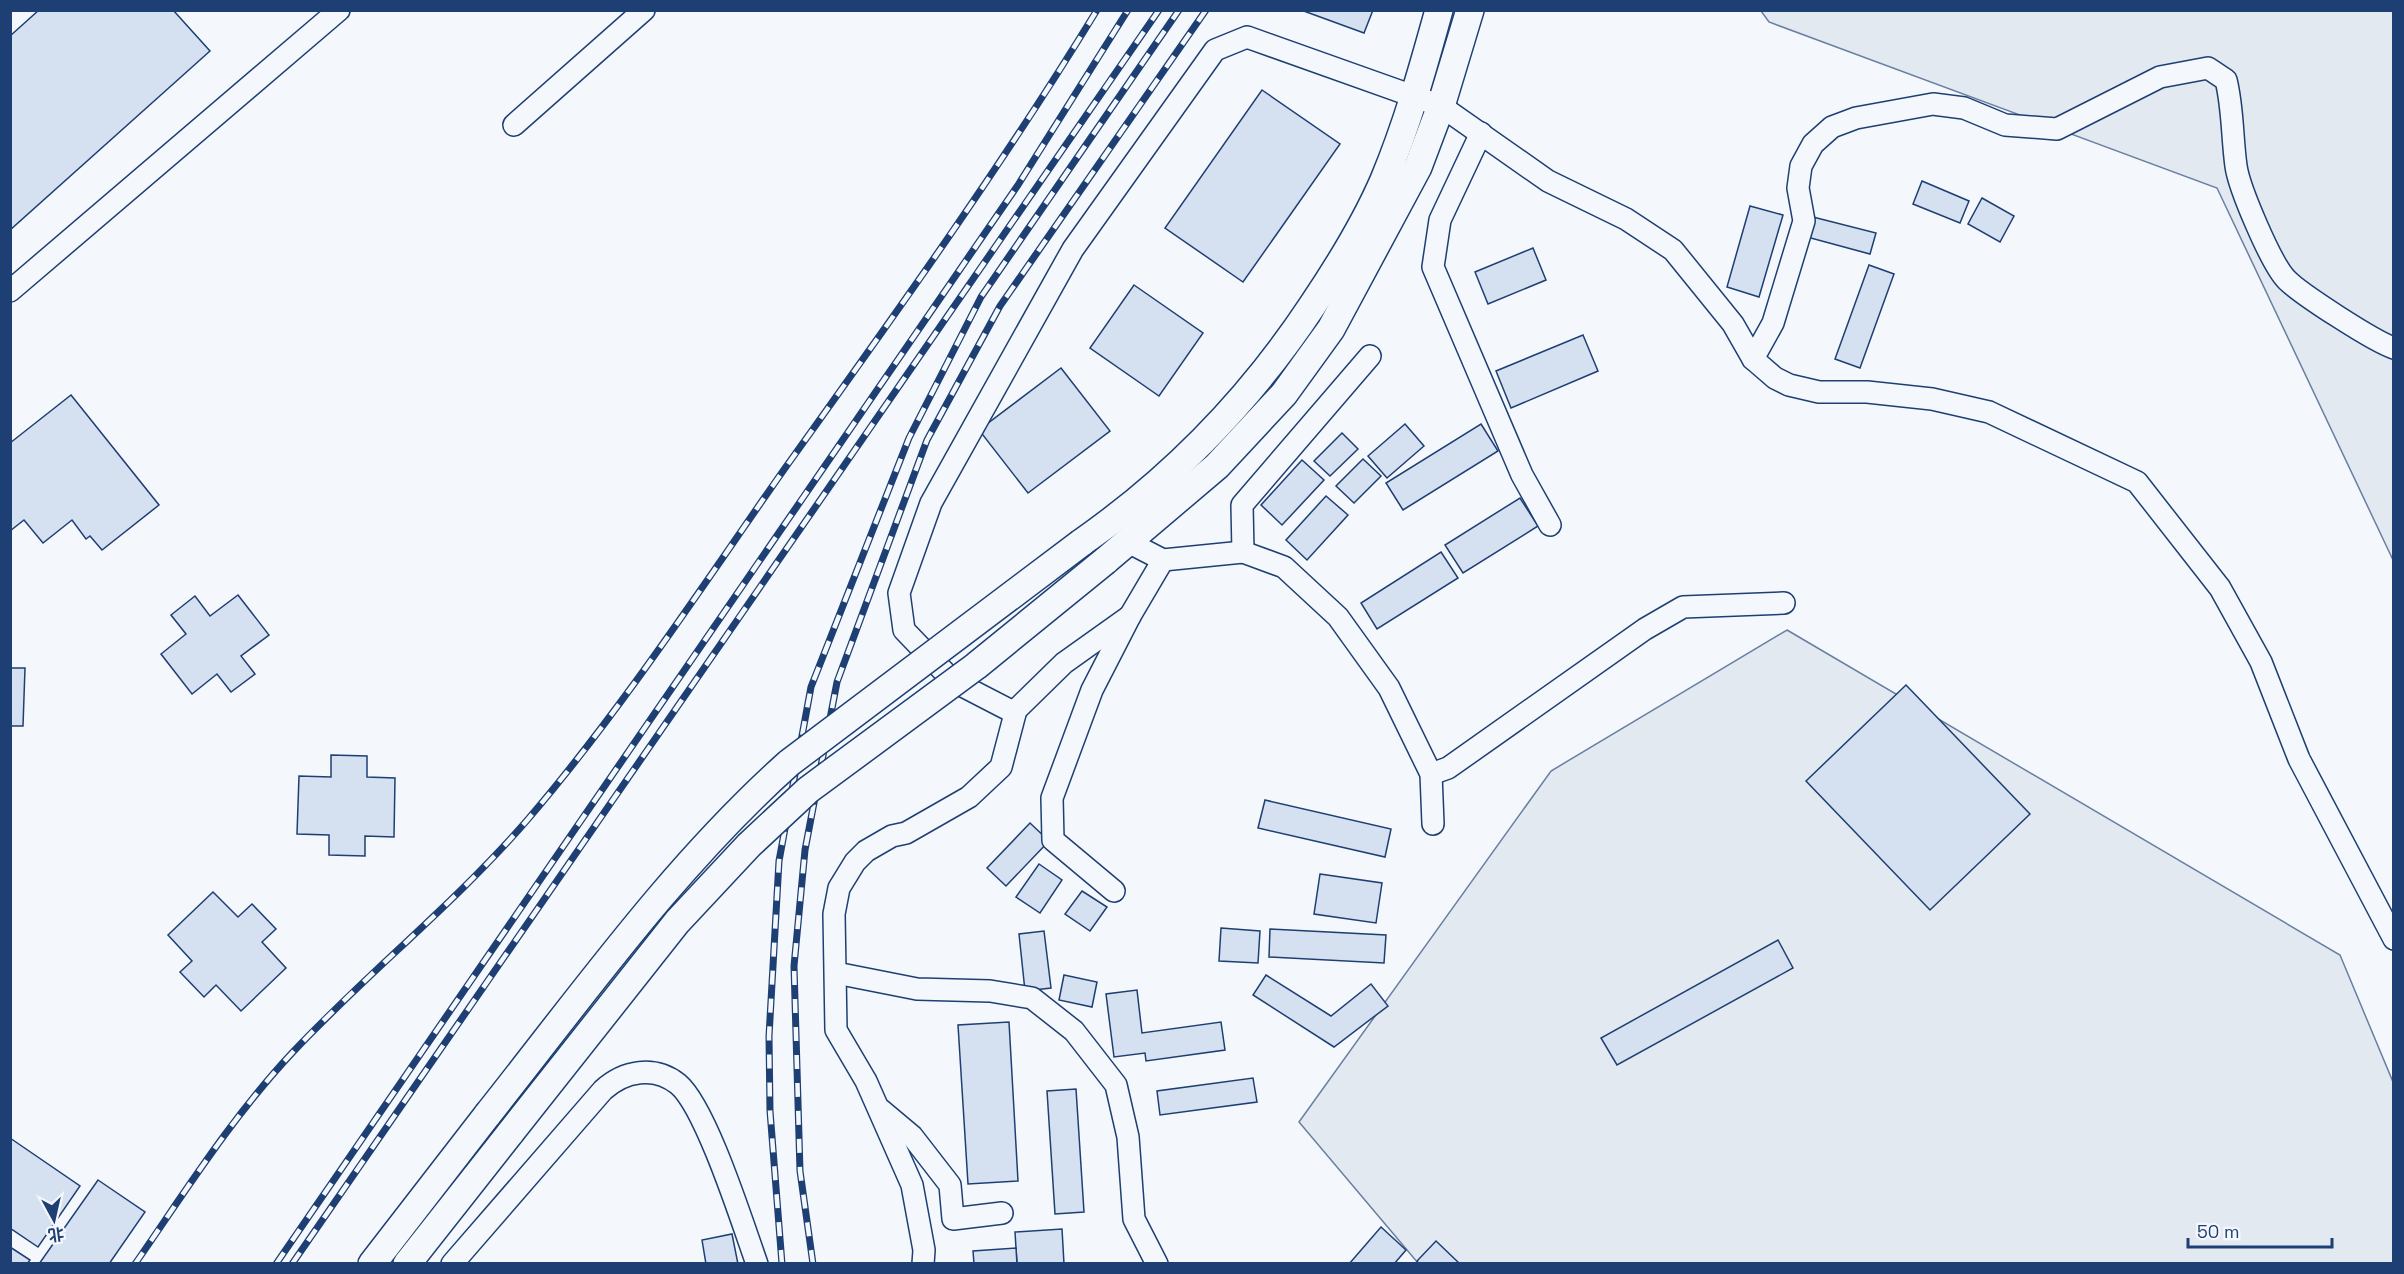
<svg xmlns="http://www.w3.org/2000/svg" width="2404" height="1274" font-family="'Space Grotesk','Noto Sans SC',sans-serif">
<rect width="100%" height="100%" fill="#f4f7fb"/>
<g fill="#e3e9f0" stroke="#687fa3" stroke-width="1.5">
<path d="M 1761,11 L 2393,11 L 2393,560 L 2217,188 L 1769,22 Z"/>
<path d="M 1787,630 L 2340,955 L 2393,1082 L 2393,1263 L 1418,1263 L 1299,1122 L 1551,771 Z"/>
</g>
<g fill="#d5e0f0" stroke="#1d3f73" stroke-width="1.5">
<path d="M 39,10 L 173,10 L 210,51 L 10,230 L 10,36 Z"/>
<path d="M 1301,10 L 1373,10 L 1364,33 Z"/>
<path d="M 1262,90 L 1340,144 L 1243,282 L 1165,228 Z"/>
<path d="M 1922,181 L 1969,201 L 1960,223 L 1913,204 Z"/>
<path d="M 1982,198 L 2014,216 L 2000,242 L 1968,224 Z"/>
<path d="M 1750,206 L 1783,215 L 1759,297 L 1727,287 Z"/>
<path d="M 1813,217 L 1876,233 L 1870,254 L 1807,237 Z"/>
<path d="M 1533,248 L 1546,280 L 1488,304 L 1475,272 Z"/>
<path d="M 1869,265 L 1894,274 L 1860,368 L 1835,359 Z"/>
<path d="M 1134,285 L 1203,333 L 1159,396 L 1090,348 Z"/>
<path d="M 1583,335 L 1598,371 L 1511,408 L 1496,371 Z"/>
<path d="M 1061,368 L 1110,431 L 1028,493 L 979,430 Z"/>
<path d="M 71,395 L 159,505 L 102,550 L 90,536 L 86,539 L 72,520 L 43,543 L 24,520 L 10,531 L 10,443 Z"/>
<path d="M 1405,424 L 1424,446 L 1387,478 L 1368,456 Z"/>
<path d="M 1481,424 L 1498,451 L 1403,510 L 1386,483 Z"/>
<path d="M 1342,433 L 1358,449 L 1330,476 L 1314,461 Z"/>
<path d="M 1363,459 L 1381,476 L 1354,503 L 1336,486 Z"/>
<path d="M 1302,460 L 1324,480 L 1282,525 L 1261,505 Z"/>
<path d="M 1326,496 L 1348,515 L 1307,560 L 1286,540 Z"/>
<path d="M 1520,498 L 1538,526 L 1463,573 L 1445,545 Z"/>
<path d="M 1441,552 L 1458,578 L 1377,629 L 1361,603 Z"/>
<path d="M 238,595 L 269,635 L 241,656 L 255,674 L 231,692 L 217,674 L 192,694 L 161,654 L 186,634 L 171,615 L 195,596 L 210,616 Z"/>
<path d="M 10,668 L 25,668 L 23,726 L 10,726 Z"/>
<path d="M 1906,685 L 2030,814 L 1930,910 L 1806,781 Z"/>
<path d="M 331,755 L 367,756 L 367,777 L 395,778 L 394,837 L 365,836 L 365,856 L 329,855 L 329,835 L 297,834 L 299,776 L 331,777 Z"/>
<path d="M 1265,800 L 1391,829 L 1385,857 L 1258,828 Z"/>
<path d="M 1030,823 L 1049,841 L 1006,886 L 987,868 Z"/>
<path d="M 1039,864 L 1062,880 L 1040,913 L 1016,897 Z"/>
<path d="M 1320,874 L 1382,883 L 1376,923 L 1314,914 Z"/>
<path d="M 1082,891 L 1107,907 L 1090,931 L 1065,914 Z"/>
<path d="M 213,892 L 238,917 L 252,904 L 276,929 L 262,942 L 286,968 L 241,1011 L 216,985 L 204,997 L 180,972 L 192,961 L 168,935 Z"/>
<path d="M 1221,928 L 1260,931 L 1258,963 L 1219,961 Z"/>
<path d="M 1270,929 L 1386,935 L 1384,963 L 1269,957 Z"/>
<path d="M 1044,931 L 1051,988 L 1025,991 L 1019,934 Z"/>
<path d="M 1778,940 L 1793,968 L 1617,1065 L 1601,1038 Z"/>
<path d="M 1064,975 L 1097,982 L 1092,1007 L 1059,1000 Z"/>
<path d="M 1266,975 L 1331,1016 L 1371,984 L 1388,1006 L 1334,1047 L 1253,995 Z"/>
<path d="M 1137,990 L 1142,1033 L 1221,1022 L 1225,1050 L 1146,1061 L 1145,1053 L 1114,1057 L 1106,994 Z"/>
<path d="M 1009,1022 L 1018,1181 L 968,1184 L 958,1025 Z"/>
<path d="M 1253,1078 L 1257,1102 L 1160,1115 L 1157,1091 Z"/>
<path d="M 1076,1089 L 1084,1212 L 1055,1214 L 1047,1091 Z"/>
<path d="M 10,1138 L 80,1186 L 38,1247 L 10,1228 Z"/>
<path d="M 98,1180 L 145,1212 L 109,1264 L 39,1264 Z"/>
<path d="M 1381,1227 L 1406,1250 L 1394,1264 L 1349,1264 Z"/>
<path d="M 1062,1229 L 1064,1264 L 1017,1264 L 1015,1232 Z"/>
<path d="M 732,1234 L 738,1264 L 706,1264 L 702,1240 Z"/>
<path d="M 1436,1241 L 1460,1264 L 1419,1264 L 1417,1261 Z"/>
<path d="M 10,1247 L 30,1260 L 27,1264 L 10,1264 Z"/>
<path d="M 1016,1248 L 1017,1264 L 974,1264 L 973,1251 Z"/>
</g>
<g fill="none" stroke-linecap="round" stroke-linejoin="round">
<defs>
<g id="minor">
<path d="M 514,125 L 644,10"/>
<path d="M 1481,133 L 1440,220 L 1433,267 L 1522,475 L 1550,525"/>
<path d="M 10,291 L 339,10"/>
<path d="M 1753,359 L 1773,323 L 1804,221 L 1798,188 L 1801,166 L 1813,144 L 1832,127 L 1856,118 L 1933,104 L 1964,108 L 2005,125 L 2057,129 L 2160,77 L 2208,68 L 2226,80 C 2233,108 2232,137 2236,166 C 2239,188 2271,263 2286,279 C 2299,293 2375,342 2394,348"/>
<path d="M 1128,542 L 1163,560 L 1243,552 L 1284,567 L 1338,617 L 1389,688 L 1431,774 L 1433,824"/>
<path d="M 1243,552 L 1242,505 L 1370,356"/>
<path d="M 1015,713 L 953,681 L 904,630 L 899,593 L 931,503 L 1073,249 L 1215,50 L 1247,37 L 1441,106 L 1548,181 L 1626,219 L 1673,250 L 1733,324 L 1753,359 L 1775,378 L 1789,385 L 1819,392 L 1867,392 L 1932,399 L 1989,412 L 2137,482 L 2220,588 L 2261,662 L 2299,759 L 2394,939"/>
<path d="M 1431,774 L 1448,768 L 1645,629 L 1683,607 L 1784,603"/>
<path d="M 1114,891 L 1053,840 L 1052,798 L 1092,690 L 1130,616 L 1163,560"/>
<path d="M 836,973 L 917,989 L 990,991 L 1032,998 L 1074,1031 L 1116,1085 L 1128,1137 L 1134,1219 L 1157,1264"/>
<path d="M 881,1110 L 912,1136 L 950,1185 L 953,1219 L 1002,1213"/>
<path d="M 452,1264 L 603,1090 C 624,1071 654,1065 678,1084 C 706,1107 743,1225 757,1264"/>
<path d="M 923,1264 L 924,1250 L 912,1185 L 866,1081 L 836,1030 L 834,914 L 839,888 L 855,862 L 866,851 L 892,836 L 906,833 L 969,797 L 1001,767 L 1016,710 L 1064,663 L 1130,616"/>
</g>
<g id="major">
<path d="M 1081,543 C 1174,478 1249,401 1312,306 C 1339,266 1365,224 1384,180 C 1407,125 1423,68 1439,10"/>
<path d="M 1105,561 L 1217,466 L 1284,394 L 1331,329 L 1418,167 L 1441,106 L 1470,10"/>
<path d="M 372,1264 L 488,1114"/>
<path d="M 407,1264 L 511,1132"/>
</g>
</defs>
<use href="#minor" stroke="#1d3f73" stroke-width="24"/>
<use href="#major" stroke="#1d3f73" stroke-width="30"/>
<use href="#minor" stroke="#f4f7fb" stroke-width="21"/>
<use href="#major" stroke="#f4f7fb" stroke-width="27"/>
<defs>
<g id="rail">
<path d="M 135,1264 C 185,1192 232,1117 292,1053 C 368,972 456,903 529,818 C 622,709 701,588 783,471 C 891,320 1000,169 1097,10"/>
<path d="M 276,1264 L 1018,185 L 1128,10"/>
<path d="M 292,1264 L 1159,10"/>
<path d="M 782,1264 L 770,1111 L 769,1036 L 779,861 L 811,687 L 909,438 L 981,297 L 1179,10"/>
<path d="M 813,1264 L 800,1171 L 794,966 L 805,850 L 837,682 L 927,440 L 1000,306 L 1206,10"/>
</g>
</defs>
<use href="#rail" stroke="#1d3f73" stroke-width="7"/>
<use href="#rail" stroke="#f4f7fb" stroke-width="4.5" stroke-dasharray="14" stroke-linecap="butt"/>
<defs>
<g id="major-bridge">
<path d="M 488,1114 C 584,993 674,866 789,763 L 1081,543"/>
<path d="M 511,1132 L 677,922 L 749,845 L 808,790 L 976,666 L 1105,561"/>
</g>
</defs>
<use href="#major-bridge" stroke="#1d3f73" stroke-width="30" stroke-linecap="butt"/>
<use href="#major-bridge" stroke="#f4f7fb" stroke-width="27"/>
</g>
<rect width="2404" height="1274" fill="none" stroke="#1d3f73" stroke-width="24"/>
<g transform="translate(54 1220) rotate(172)" stroke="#f4f7fb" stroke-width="4.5" paint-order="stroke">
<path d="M0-4.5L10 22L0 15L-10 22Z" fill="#1d3f73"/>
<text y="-9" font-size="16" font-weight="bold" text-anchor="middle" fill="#1d3f73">北</text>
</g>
<path d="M2188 1238v9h144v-9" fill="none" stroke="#1d3f73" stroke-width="3"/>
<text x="2197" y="1238" font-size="18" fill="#1d3f73" stroke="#f4f7fb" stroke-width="4.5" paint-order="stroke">50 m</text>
</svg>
